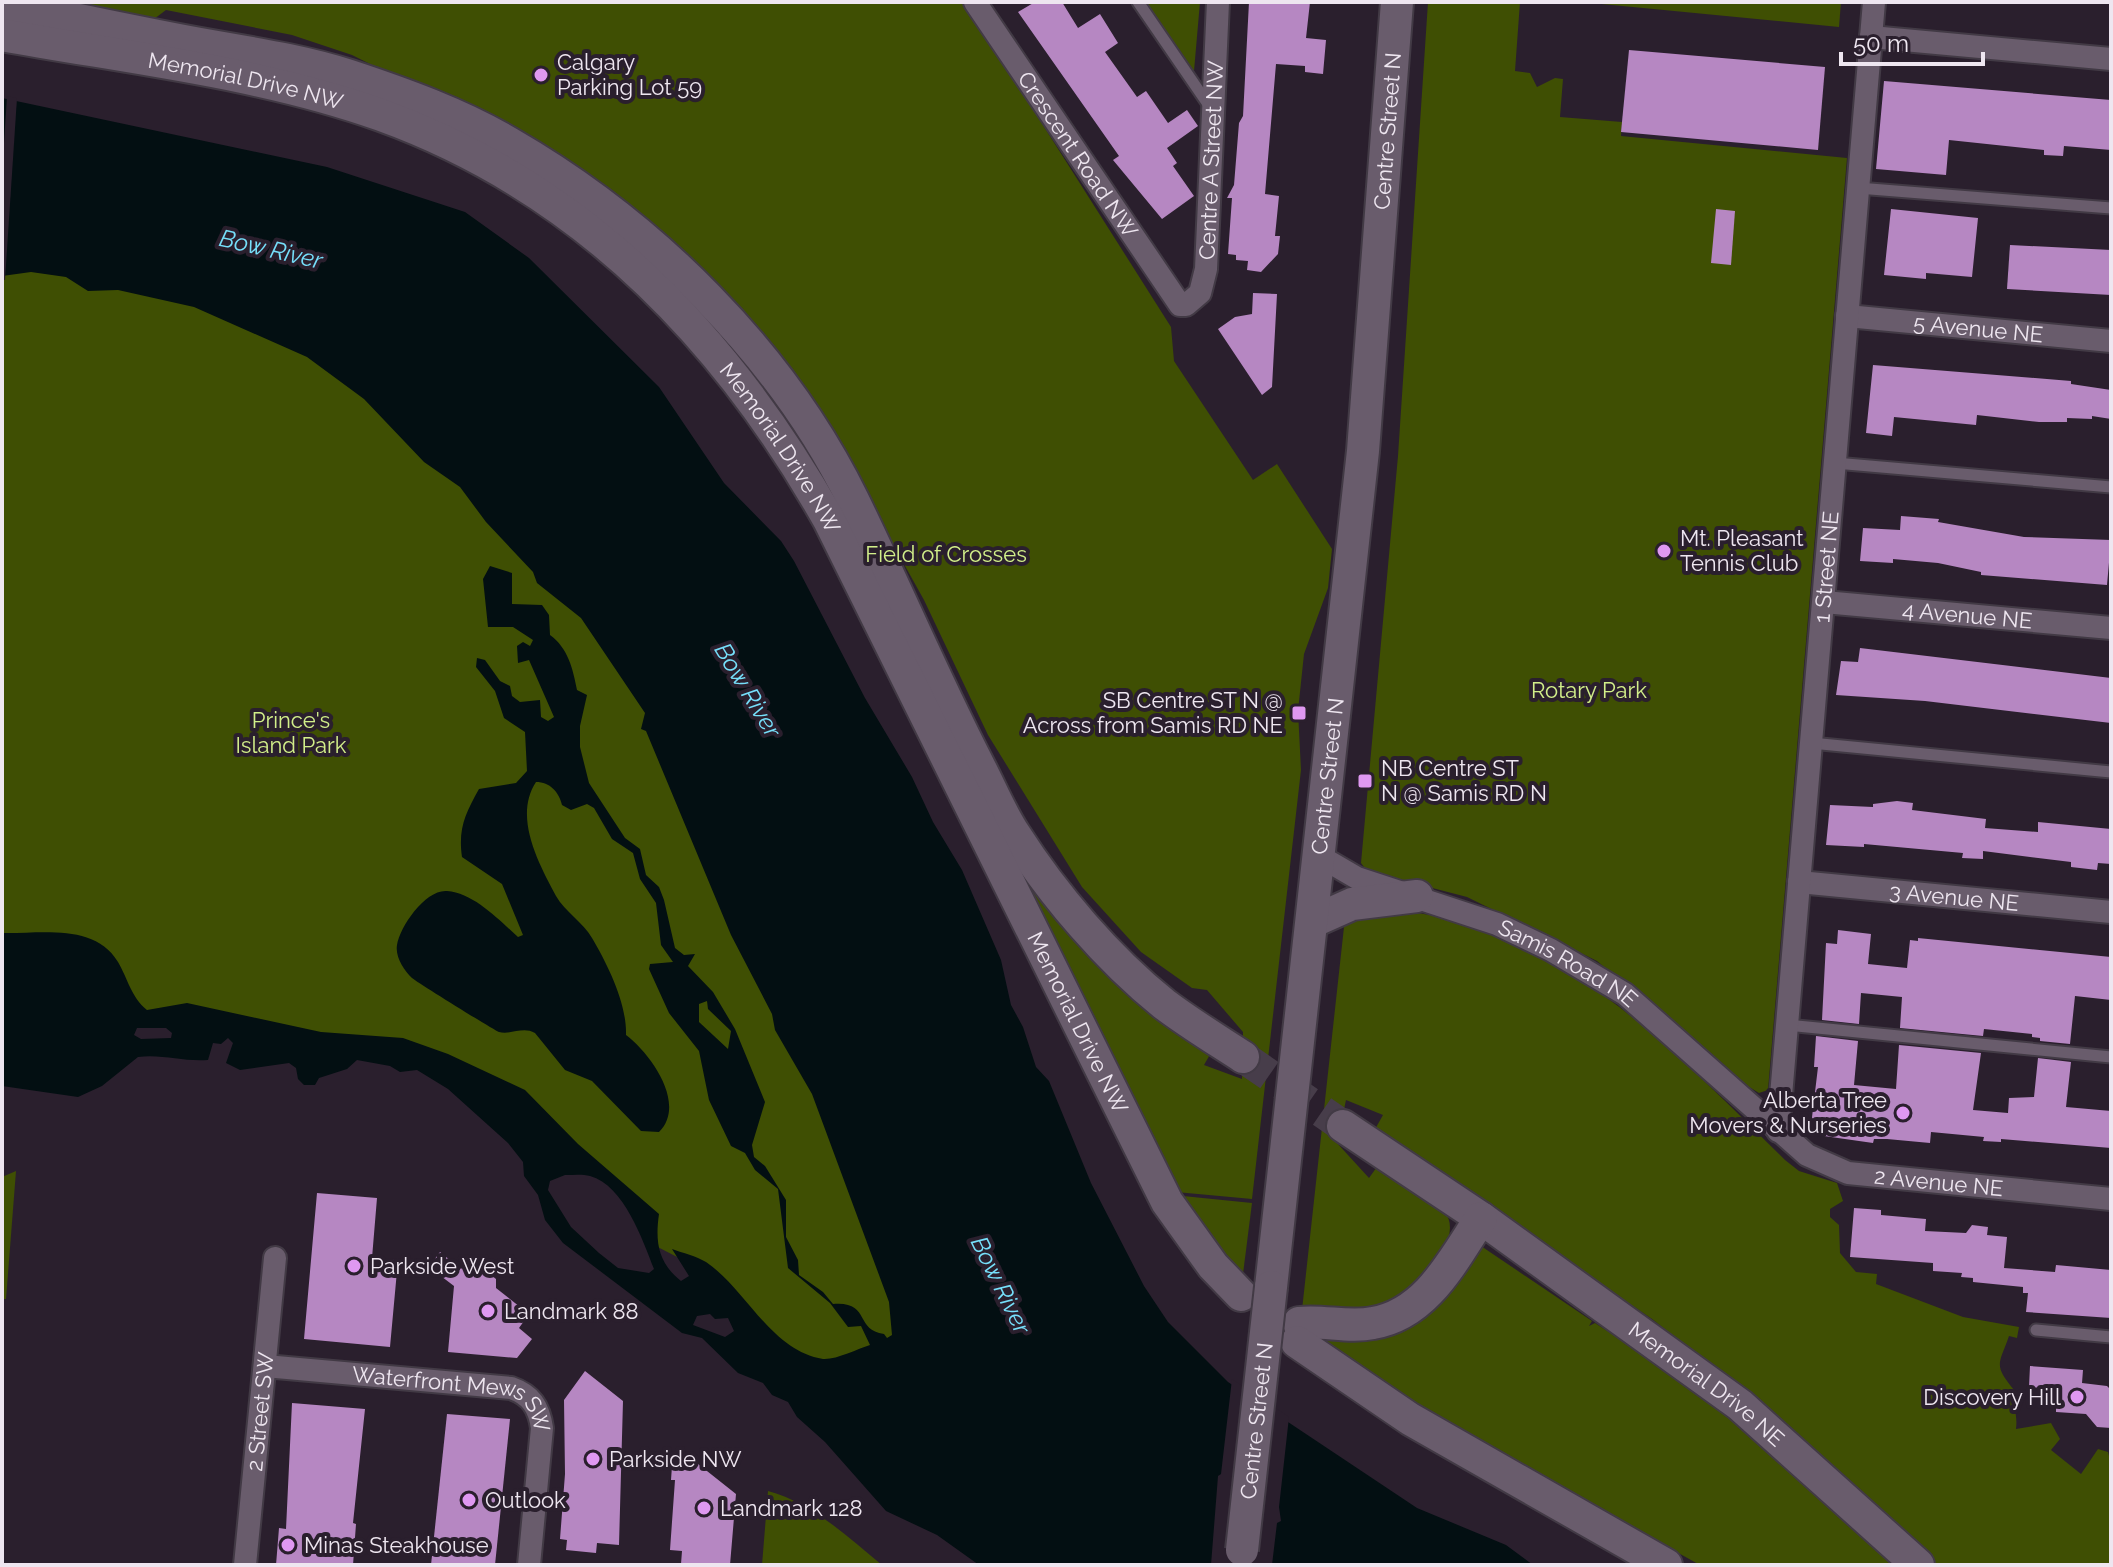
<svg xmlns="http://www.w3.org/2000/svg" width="2113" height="1567" font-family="Raleway,sans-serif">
<rect width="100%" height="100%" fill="#2a1f2d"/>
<g fill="#3f4f03">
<path d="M 55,2 L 965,2 L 1171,327 L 1174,361 L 1253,480 L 1277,464 L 1332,549 L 1328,588 L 1304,654 L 1298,711 L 1301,770 L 1252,1199 L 1176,1192 L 1025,890 L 1032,885 L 1212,1051 L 1204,1065 L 1242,1079 L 1243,1032 L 1207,990 L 1192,988 L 1141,952 L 1082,887 L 988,735 L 924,600 L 808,392 L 746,314 L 684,255 L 424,91 L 352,55 L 292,35 L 166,10 L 154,19 Z"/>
<path d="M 1146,2 L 1200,2 L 1194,71 Z"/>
<path d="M 1428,2 L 1520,2 L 1515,71 L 1530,73 L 1537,87 L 1555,78 L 1563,79 L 1560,117 L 1622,122 L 1621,136 L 1847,158 L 1768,1090 L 1759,1093 L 1736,1079 L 1597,961 L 1467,897 L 1367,871 L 1361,863 L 1398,456 Z"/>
<path d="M 1581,2 L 1841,2 L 1839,27 Z"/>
<path d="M 2,269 L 58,270 L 196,302 L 312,354 L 439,455 L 585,614 L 651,712 L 817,1091 L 898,1302 L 899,1339 L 827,1365 L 795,1353 L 712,1275 L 650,1243 L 629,1199 L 446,1060 L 166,1022 L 2,942 Z"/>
<path d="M 1389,910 C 1554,920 1674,1051 1785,1160 L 1799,1171 L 1837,1183 L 1843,1201 L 1830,1209 L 1830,1217 L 1839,1225 L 1840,1253 L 1856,1272 L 1877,1274 L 1876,1284 L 1963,1317 L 2019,1327 L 2017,1338 L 2009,1336 C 1999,1365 1993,1364 2014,1390 C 2012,1405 2018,1414 2016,1429 L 2051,1423 L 2060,1439 L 2051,1450 L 2081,1474 L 2098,1449 L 2108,1452 L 2111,1464 L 2111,1565 L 1934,1565 L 1742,1390 L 1652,1319 L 1374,1131 L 1383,1115 L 1346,1100 L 1337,1143 L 1369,1178 L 1379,1164 C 1399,1178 1428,1192 1444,1211 C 1469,1240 1409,1300 1381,1308 C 1362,1314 1323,1309 1302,1310 L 1344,927 L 1345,922 Z"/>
<path d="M 16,1171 L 6,1299 L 2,1299 L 2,1177 Z"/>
<path d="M 1183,1196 L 1252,1203 L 1243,1274 L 1197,1221 Z"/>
<path d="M 1481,1246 L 1592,1321 L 1589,1326 L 1595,1323 L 1714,1400 L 1896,1565 L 1700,1565 L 1419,1409 L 1325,1346 L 1329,1336 L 1366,1337 Z"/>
<path d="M 768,1491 C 812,1503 847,1536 882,1565 L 762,1565 Z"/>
</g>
<path fill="#030f12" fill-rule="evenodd" d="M 2,98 L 327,167 L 465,212 L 529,258 L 659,387 L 724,483 L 781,541 L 794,561 L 865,698 L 912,777 L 933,822 L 962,870 L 1001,960 L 1011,1005 L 1023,1027 L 1036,1067 L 1049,1081 L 1091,1183 L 1144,1286 L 1168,1322 L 1228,1382 L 1417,1508 L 1506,1545 L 1533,1565 L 979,1565 L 937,1535 L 886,1511 L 825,1442 L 797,1417 L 788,1402 L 772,1395 L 763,1383 L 738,1373 L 702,1338 L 682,1333 L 563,1243 L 545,1220 L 538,1195 L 524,1176 L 523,1162 L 508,1143 L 448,1089 L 417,1070 L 400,1072 L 390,1066 L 357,1060 L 347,1069 L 319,1078 L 315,1085 L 304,1085 L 298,1079 L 296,1068 L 289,1063 L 240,1070 L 226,1063 L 233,1043 L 228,1038 L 221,1044 L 213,1043 L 208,1060 C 184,1062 163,1054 138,1057 L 102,1086 L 78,1097 L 2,1086 L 2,933 C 41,934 95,923 118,962 C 128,979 131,997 147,1010 L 187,1003 L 321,1032 L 403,1038 L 448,1054 L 525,1090 L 578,1144 L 659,1214 C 655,1242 658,1263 681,1281 L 689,1276 L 672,1249 C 683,1253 696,1256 706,1262 C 746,1289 771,1351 823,1359 C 836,1360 857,1349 870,1345 L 861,1326 L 848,1327 L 830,1303 L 788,1268 L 778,1189 L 755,1170 L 745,1153 L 731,1146 L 709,1100 L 699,1051 L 669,1013 L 649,969 L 650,964 L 673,962 L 661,945 L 656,903 L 640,879 L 633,853 L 612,839 L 594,808 L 587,804 L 571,810 L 562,805 C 559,792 550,782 536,782 C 513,817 539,864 556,896 C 565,912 583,922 592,938 C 608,965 627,1004 626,1035 C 651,1054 687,1104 659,1132 L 641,1131 L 592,1081 L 565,1070 L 535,1033 C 523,1026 511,1035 499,1032 C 494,1030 418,983 412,978 C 404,970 395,957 397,945 C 400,926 426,889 447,891 C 474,893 499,920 518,937 L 523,935 L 502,884 L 462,857 C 458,829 465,814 479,789 L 516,783 L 527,771 L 525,732 L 504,718 L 495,691 L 476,667 L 477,658 L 485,660 L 500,681 L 510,686 L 512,696 L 520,702 L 540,700 L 541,717 L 548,721 L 554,717 L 529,660 L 518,663 L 517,646 L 523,642 L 530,646 L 533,640 L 513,627 L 488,627 L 483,579 L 490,566 L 512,573 L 512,604 L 542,605 L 549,615 L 550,635 C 568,648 573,669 577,690 L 587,695 L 580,726 L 580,747 L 589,783 L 625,838 L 640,849 L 646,875 L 659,887 L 664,900 L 675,948 L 684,955 L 695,954 L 688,966 L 713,992 L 735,1029 L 765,1102 L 752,1145 L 754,1157 L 765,1166 L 786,1200 L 786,1237 L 798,1260 L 799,1275 L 823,1292 L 833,1304 C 871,1301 854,1330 884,1334 L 887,1338 L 892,1335 L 889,1302 L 812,1094 L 775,1030 L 772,1014 L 731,935 L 646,731 L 641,729 L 645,713 L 581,618 L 537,583 L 533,572 L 486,522 L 460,487 L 424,462 L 364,399 L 307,357 L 194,307 L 118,290 L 88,291 L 66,277 L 31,272 L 2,276 ZM 707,1001 L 708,1009 L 731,1031 L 728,1049 L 699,1022 L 699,1004 ZM 137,1028 L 166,1028 L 172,1033 L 171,1038 L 141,1039 L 134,1035 ZM 565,1175 C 573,1175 583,1174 590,1176 C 624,1185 643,1241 654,1269 L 649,1273 L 618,1268 L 599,1253 L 571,1227 L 548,1190 L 550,1181 ZM 710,1314 L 715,1319 L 728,1318 L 734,1331 L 725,1337 L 693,1325 L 697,1316 Z"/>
<g fill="#2a1f2d">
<path d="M 7,96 L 17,98 L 5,280 L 2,280 L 2,174 Z"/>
<path d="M 1232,1379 L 1289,1417 L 1279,1507 L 1281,1521 L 1277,1523 L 1272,1565 L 1211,1565 L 1218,1476 L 1221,1474 Z"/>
</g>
<g fill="#b687c2">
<path d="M 1035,2 L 1062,2 L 1078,28 L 1100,14 L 1118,43 L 1105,52 L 1137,97 L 1146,91 L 1168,123 L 1187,110 L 1198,126 L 1167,148 L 1177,163 L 1173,166 L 1194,196 L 1162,219 L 1113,160 L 1119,156 L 1018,12 Z"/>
<path d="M 1249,2 L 1310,2 L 1306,38 L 1326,40 L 1323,74 L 1305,72 L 1305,66 L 1276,64 L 1265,194 L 1279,196 L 1275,236 L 1280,236 L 1278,254 L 1261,272 L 1247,270 L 1248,261 L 1236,260 L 1236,255 L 1228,254 L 1232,198 L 1227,198 L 1234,185 L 1239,123 L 1243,116 Z"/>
<path d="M 1629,50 L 1825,67 L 1818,150 L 1621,132 Z"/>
<path d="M 1884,81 L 2111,100 L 2111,150 L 2064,146 L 2063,156 L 2044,155 L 2044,150 L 1949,140 L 1946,175 L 1876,169 Z"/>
<path d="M 1716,209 L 1735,211 L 1731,265 L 1711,263 Z"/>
<path d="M 1891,209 L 1978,218 L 1972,277 L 1926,273 L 1926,279 L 1884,275 Z"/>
<path d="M 2010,245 L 2111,250 L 2111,295 L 2007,289 Z"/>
<path d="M 1253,293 L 1277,294 L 1272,387 L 1262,395 L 1218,329 L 1235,317 L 1252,314 Z"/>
<path d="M 1873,365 L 2071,381 L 2071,384 L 2111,390 L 2111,419 L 2092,416 L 2092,419 L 2067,418 L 2067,422 L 2039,422 L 1977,415 L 1976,425 L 1894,417 L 1892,436 L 1866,433 Z"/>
<path d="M 1901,516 L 1939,519 L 1938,522 L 2024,537 L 2111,540 L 2107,585 L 1981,575 L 1981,572 L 1938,563 L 1893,559 L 1893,563 L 1860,561 L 1863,528 L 1900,530 Z"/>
<path d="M 1860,648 L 2111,678 L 2111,723 L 1925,701 L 1836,695 L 1841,661 L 1858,662 Z"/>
<path d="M 1897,801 L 1913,803 L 1912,810 L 1986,819 L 1985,828 L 2038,832 L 2038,822 L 2111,829 L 2111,864 L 2098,863 L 2097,870 L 2071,867 L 2071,862 L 1983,851 L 1983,859 L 1962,858 L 1963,853 L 1864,844 L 1864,847 L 1826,845 L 1830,805 L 1873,807 L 1873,804 Z"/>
<path d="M 1838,930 L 1871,934 L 1868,964 L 1907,968 L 1910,940 L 1918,941 L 1918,938 L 2111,957 L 2111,1000 L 2075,996 L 2070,1044 L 2040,1041 L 2040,1038 L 2032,1037 L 2032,1034 L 1984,1029 L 1983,1036 L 1900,1028 L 1902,997 L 1861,993 L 1859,1024 L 1822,1020 L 1826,943 L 1837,944 Z"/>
<path d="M 1816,1036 L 1858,1041 L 1854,1085 L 1896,1089 L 1899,1045 L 1981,1053 L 1973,1110 L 2008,1113 L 2009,1098 L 2034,1097 L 2038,1058 L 2071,1062 L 2066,1107 L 2111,1111 L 2111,1148 L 2001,1139 L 2001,1142 L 1983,1141 L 1984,1137 L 1931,1132 L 1930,1143 L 1887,1139 L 1874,1139 L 1873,1143 L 1810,1134 L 1818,1067 L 1814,1067 Z"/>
<path d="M 317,1193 L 377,1198 L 372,1258 L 398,1260 L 390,1347 L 304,1339 Z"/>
<path d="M 1854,1208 L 1881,1210 L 1881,1215 L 1926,1219 L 1925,1231 L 1966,1233 L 1972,1225 L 1988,1227 L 1987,1235 L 2007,1237 L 2004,1268 L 2055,1272 L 2056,1265 L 2111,1270 L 2111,1318 L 2026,1312 L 2028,1293 L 2023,1293 L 2023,1287 L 1973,1282 L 1973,1278 L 1961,1277 L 1962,1273 L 1933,1271 L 1933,1263 L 1850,1257 Z"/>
<path d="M 440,1252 L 461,1269 L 471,1259 L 496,1279 L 496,1288 L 529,1314 L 519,1328 L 532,1339 L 517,1358 L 448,1352 L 454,1286 L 429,1267 Z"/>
<path d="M 2030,1366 L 2083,1370 L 2082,1383 L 2107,1386 L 2111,1390 L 2111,1428 L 2097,1427 L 2086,1414 L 2056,1412 L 2056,1403 L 2043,1402 L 2045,1388 L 2029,1387 Z"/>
<path d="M 585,1371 L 623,1401 L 619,1545 L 597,1543 L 596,1553 L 566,1550 L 567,1540 L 560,1539 L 565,1474 L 564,1400 Z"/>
<path d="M 292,1403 L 365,1409 L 353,1523 L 356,1524 L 353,1565 L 276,1565 L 279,1528 L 286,1529 Z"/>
<path d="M 447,1414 L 510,1419 L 495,1565 L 431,1565 Z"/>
<path d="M 683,1452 L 736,1494 L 730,1565 L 681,1564 L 682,1551 L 670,1550 L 675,1480 L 671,1480 L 672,1466 Z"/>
</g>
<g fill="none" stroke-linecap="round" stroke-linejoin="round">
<path stroke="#473d4a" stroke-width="32" stroke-dasharray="32 16" stroke-linecap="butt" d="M 1243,1057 L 1343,1126"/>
<defs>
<g id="lane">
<path d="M 1138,2 L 1210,107"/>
<path d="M 1858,188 L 2111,208"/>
<path d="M 1835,463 L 2111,487"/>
<path d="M 1811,743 L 2111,772"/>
<path d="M 1787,1025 L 2111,1057"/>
<path d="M 2036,1330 L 2111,1337"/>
</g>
<g id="street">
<path id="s1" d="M 975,2 L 1180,305 L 1186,305 L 1200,293 L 1206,269 L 1218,2"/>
<path d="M 1871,37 L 2111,59"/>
<path id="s2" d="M 1847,316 L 2111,341"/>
<path id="s3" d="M 1824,602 L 2111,628"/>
<path id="s4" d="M 1321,857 L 1357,878 L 1497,924 L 1551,950 L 1625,994 L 1807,1155 L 1848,1173 L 2111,1199"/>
<path id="s5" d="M 1799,882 L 2111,912"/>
<path id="s6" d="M 1778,1131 L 1874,2"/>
<path id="s7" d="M 265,1366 L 511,1388 C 531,1395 539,1407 542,1428 L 529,1565"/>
<path id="s8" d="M 245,1565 L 275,1258"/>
</g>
<g id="secondary">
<path d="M 2,4 C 64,17 126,30 189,42 C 243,52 297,59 350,76 C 404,94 460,114 509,143 C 651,225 781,353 853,500 C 896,588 934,679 979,766 C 991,789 1001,814 1015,835 C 1054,896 1108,959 1164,1004 C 1189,1023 1217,1040 1243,1057"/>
<path id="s9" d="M 2,35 C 128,58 260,72 381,115 C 583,188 726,337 829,520 L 1167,1202 L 1213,1266 L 1241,1295"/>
<path d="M 1314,921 L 1352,904 L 1417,896"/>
<path id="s10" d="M 1343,1126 L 1481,1218 L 1740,1405 L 1918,1565"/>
<path id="s11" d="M 1271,1287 L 1363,451 L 1397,2"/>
<path d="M 1299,1323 C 1323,1320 1349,1328 1373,1323 C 1427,1314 1453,1260 1481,1218"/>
<path d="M 1297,1342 L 1410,1419 L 1666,1565"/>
</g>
</defs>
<use href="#lane" stroke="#423a45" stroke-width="15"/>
<use href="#street" stroke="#423a45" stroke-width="26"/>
<use href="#secondary" stroke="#423a45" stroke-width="36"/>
<use href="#lane" stroke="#695c6c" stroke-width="11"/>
<use href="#street" stroke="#695c6c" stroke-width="22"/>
<use href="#secondary" stroke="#695c6c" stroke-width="32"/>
<defs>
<g id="secondary-bridge">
<path id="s12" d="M 1242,1550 L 1271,1287"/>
</g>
</defs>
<use href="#secondary-bridge" stroke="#423a45" stroke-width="36" stroke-linecap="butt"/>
<use href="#secondary-bridge" stroke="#695c6c" stroke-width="32"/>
</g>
<g fill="#df98f1" stroke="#2a1f2d" stroke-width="3">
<circle cx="541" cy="75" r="8"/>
<circle cx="1664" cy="551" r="8"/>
<rect x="1291" y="705" width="16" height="16" rx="4"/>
<rect x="1357" y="773" width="16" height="16" rx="4"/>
<circle cx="1903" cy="1113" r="8"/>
<circle cx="354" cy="1266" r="8"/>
<circle cx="488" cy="1311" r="8"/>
<circle cx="2077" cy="1397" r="8"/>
<circle cx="593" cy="1459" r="8"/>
<circle cx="469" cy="1500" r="8"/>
<circle cx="704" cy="1508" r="8"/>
<circle cx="288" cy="1545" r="8"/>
</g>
<g text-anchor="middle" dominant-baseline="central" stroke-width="8" stroke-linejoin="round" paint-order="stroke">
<g font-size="22" fill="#eee6f0" stroke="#2a1f2d" text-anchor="start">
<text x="557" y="62">Calgary<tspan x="557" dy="25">Parking Lot 59</tspan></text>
<text x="1680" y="538">Mt. Pleasant<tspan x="1680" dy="25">Tennis Club</tspan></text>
<text x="1283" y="700" text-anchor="end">SB Centre ST N @<tspan x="1283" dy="25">Across from Samis RD NE</tspan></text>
<text x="1381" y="768">NB Centre ST<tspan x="1381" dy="25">N @ Samis RD N</tspan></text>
<text x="1887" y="1100" text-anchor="end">Alberta Tree<tspan x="1887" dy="25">Movers &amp; Nurseries</tspan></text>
<text x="370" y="1266">Parkside West</text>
<text x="504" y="1311">Landmark 88</text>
<text x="2061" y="1397" text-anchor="end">Discovery Hill</text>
<text x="609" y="1459">Parkside NW</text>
<text x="485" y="1500">Outlook</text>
<text x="720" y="1508">Landmark 128</text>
<text x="304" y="1545">Minas Steakhouse</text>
</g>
<g font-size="22" fill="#eee6f0" stroke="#2a1f2d">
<text stroke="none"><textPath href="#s9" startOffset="248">Memorial Drive NW</textPath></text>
<text stroke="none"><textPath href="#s11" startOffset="1162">Centre Street N</textPath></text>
<text stroke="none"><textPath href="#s1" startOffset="184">Crescent Road NW</textPath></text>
<text stroke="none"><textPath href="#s1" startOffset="524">Centre A Street NW</textPath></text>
<text stroke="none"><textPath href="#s2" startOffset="132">5 Avenue NE</textPath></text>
<text stroke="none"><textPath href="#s9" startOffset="918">Memorial Drive NW</textPath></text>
<text stroke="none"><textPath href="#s6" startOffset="566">1 Street NE</textPath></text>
<text stroke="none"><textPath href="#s3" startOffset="144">4 Avenue NE</textPath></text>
<text stroke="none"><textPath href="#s11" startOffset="514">Centre Street N</textPath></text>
<text stroke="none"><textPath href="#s5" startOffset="156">3 Avenue NE</textPath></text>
<text stroke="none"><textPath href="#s4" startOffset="270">Samis Road NE</textPath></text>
<text stroke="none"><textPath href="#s9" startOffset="1566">Memorial Drive NW</textPath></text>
<text stroke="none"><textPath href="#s4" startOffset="714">2 Avenue NE</textPath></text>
<text stroke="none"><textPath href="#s10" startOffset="446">Memorial Drive NE</textPath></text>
<text stroke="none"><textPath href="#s7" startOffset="196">Waterfront Mews SW</textPath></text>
<text stroke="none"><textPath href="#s8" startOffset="154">2 Street SW</textPath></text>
<text stroke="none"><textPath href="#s12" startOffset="130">Centre Street N</textPath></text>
</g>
<g font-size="22" fill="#d2ef8a" stroke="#2a1f2d">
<text x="946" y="554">Field of Crosses</text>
<text x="1589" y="690">Rotary Park</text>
<text x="291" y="720">Prince's<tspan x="291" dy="25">Island Park</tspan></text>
</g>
<g font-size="24" font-style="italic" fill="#76dffa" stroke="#2a1f2d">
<text transform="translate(271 249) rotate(13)">Bow River</text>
<text transform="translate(748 690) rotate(59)">Bow River</text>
<text transform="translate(1001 1285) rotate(64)">Bow River</text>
</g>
</g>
<rect width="2113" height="1567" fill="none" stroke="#eee6f0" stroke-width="8"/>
<path d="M1841 52v12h142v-12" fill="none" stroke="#eee6f0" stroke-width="4"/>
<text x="1853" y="52" font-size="24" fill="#eee6f0" stroke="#2a1f2d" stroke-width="6" paint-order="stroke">50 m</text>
</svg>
